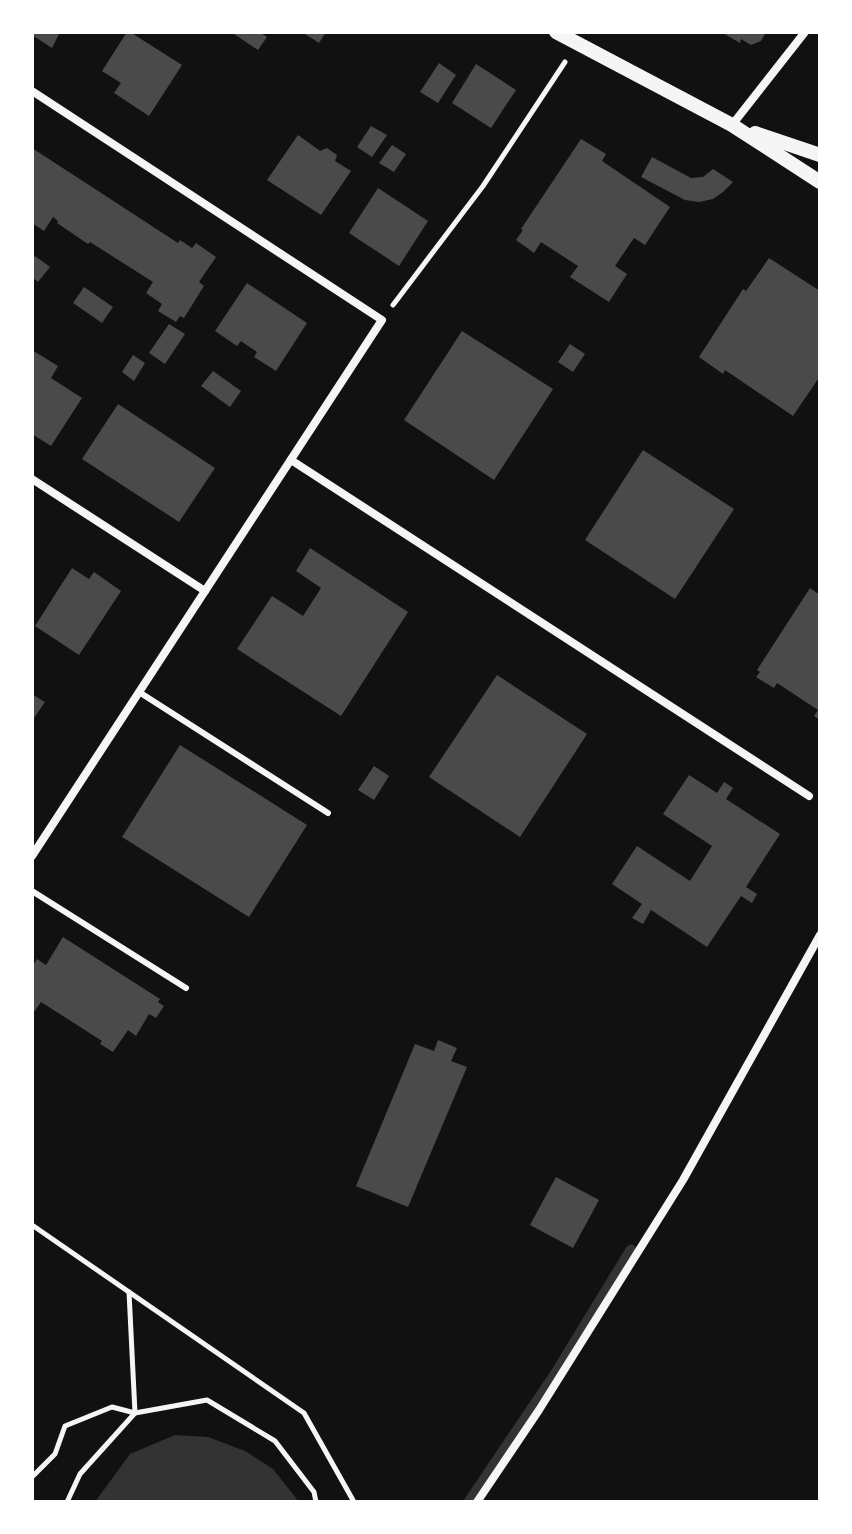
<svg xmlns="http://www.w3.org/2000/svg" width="852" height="1534" font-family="'Asap Condensed',sans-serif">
<rect width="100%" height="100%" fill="#111"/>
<path fill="#333" d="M 175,1435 L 208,1437 L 245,1451 L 273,1469 L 299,1502 L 95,1502 L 130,1454 Z"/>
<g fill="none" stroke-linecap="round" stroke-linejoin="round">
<path stroke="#333" stroke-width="11" d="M 469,1502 L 556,1373 L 631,1250"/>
</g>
<g fill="#4a4a4a">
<path d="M 32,32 L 60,32 L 52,48 L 32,35 Z"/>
<path d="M 127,32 L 130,32 L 182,65 L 149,116 L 114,93 L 121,83 L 102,71 Z"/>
<path d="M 231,32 L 259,32 L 267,37 L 258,50 Z"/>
<path d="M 302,32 L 326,32 L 319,43 Z"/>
<path d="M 721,32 L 766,32 L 761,41 L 751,45 L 741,39 L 740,43 Z"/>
<path d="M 439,63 L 456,75 L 438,103 L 420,92 Z"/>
<path d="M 476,64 L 516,90 L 491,128 L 452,103 Z"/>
<path d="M 371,126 L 387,135 L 372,157 L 357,147 Z"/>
<path d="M 298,135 L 320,151 L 327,148 L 337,155 L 335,161 L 351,171 L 321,215 L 267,180 Z"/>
<path d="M 581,139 L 606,154 L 602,161 L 670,207 L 645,245 L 634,238 L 615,266 L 627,274 L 609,302 L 570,277 L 578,266 L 541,242 L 534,253 L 516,240 L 523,230 L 521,229 Z"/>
<path d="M 392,145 L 406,154 L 394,172 L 379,163 Z"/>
<path d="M 32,148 L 178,243 L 180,240 L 192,248 L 196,243 L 216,257 L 199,282 L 204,286 L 184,318 L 180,316 L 176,322 L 158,311 L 162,304 L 146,293 L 153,282 L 90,242 L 88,244 L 57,223 L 58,221 L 53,217 L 44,231 L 32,223 Z"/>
<path d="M 652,157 L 691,178 L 703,177 L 713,169 L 733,182 L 723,192 L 713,199 L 699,202 L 685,200 L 641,177 Z"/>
<path d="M 378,188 L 428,221 L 399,266 L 349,233 Z"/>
<path d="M 35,256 L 50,267 L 38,282 L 32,277 L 32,260 Z"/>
<path d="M 769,258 L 820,291 L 820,376 L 793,416 L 725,370 L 723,374 L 699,357 L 743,289 L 746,291 Z"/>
<path d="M 247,283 L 307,323 L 276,371 L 254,357 L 257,352 L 248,346 L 241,341 L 237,346 L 215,331 Z"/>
<path d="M 84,287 L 113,307 L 102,323 L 73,303 Z"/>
<path d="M 169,324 L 185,334 L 165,364 L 149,353 Z"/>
<path d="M 462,331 L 553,389 L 494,480 L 404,420 Z"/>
<path d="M 570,344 L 585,354 L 573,372 L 558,362 Z"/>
<path d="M 32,350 L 58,366 L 51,378 L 82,398 L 51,446 L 32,434 Z"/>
<path d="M 133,355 L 145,363 L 134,381 L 122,372 Z"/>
<path d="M 213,371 L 241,391 L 230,407 L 201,386 Z"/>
<path d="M 118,404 L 215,468 L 179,522 L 82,459 Z"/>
<path d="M 643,450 L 734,509 L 675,599 L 585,540 Z"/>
<path d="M 310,548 L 408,612 L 341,716 L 237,649 L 272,596 L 303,616 L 321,588 L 296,571 Z"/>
<path d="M 72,568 L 89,579 L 94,572 L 121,591 L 79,655 L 35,626 Z"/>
<path d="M 810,588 L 820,595 L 820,720 L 814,716 L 818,710 L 777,683 L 774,688 L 756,677 L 760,672 L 757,670 Z"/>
<path d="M 497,675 L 587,734 L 520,837 L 429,777 Z"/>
<path d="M 32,694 L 45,702 L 32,721 Z"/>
<path d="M 180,745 L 307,825 L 249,917 L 122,837 Z"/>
<path d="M 374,766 L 389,776 L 374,800 L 358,790 Z"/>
<path d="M 689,775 L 717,793 L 724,782 L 733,788 L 726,799 L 780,834 L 746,887 L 757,894 L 752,903 L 741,896 L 707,947 L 651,910 L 643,924 L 632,918 L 642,904 L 612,884 L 637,846 L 690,881 L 712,846 L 663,814 Z"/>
<path d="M 63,937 L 160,999 L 158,1002 L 164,1006 L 156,1018 L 149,1014 L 136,1036 L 128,1030 L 113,1052 L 100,1044 L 102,1041 L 41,1002 L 32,1015 L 32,967 L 37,959 L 46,965 Z"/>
<path d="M 438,1040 L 457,1048 L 451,1061 L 467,1067 L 408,1207 L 356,1186 L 415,1044 L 434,1051 Z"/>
<path d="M 556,1177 L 599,1200 L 573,1248 L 530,1225 Z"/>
</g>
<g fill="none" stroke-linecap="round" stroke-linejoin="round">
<g stroke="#f5f5f5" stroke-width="5">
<path d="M 393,305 L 483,186 L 565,62"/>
<path d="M 32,1225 L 304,1413 L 354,1502"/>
<path d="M 32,1477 L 55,1454 L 65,1426 L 112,1407 L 135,1413 L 129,1292"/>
<path d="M 67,1502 L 80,1474 L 135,1413 L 207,1400 L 275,1441 L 314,1492 L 316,1502"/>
</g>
<g stroke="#f5f5f5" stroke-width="6">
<path d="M 139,692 L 328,813"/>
<path d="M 32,891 L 186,988"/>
</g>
<g stroke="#f5f5f5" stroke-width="8">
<path d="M 32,91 L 382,320 L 32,856"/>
<path d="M 732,125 L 805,32"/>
<path d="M 291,460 L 809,796"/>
<path d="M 32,479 L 205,591"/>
<path d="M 477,1502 L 539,1410 L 683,1180 L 820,935"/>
</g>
<g stroke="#f5f5f5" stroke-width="14">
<path d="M 556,32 L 732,125 L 820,182"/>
<path d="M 755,133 L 820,155"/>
</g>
</g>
<rect width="852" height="1534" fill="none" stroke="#ffffff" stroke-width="68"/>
</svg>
